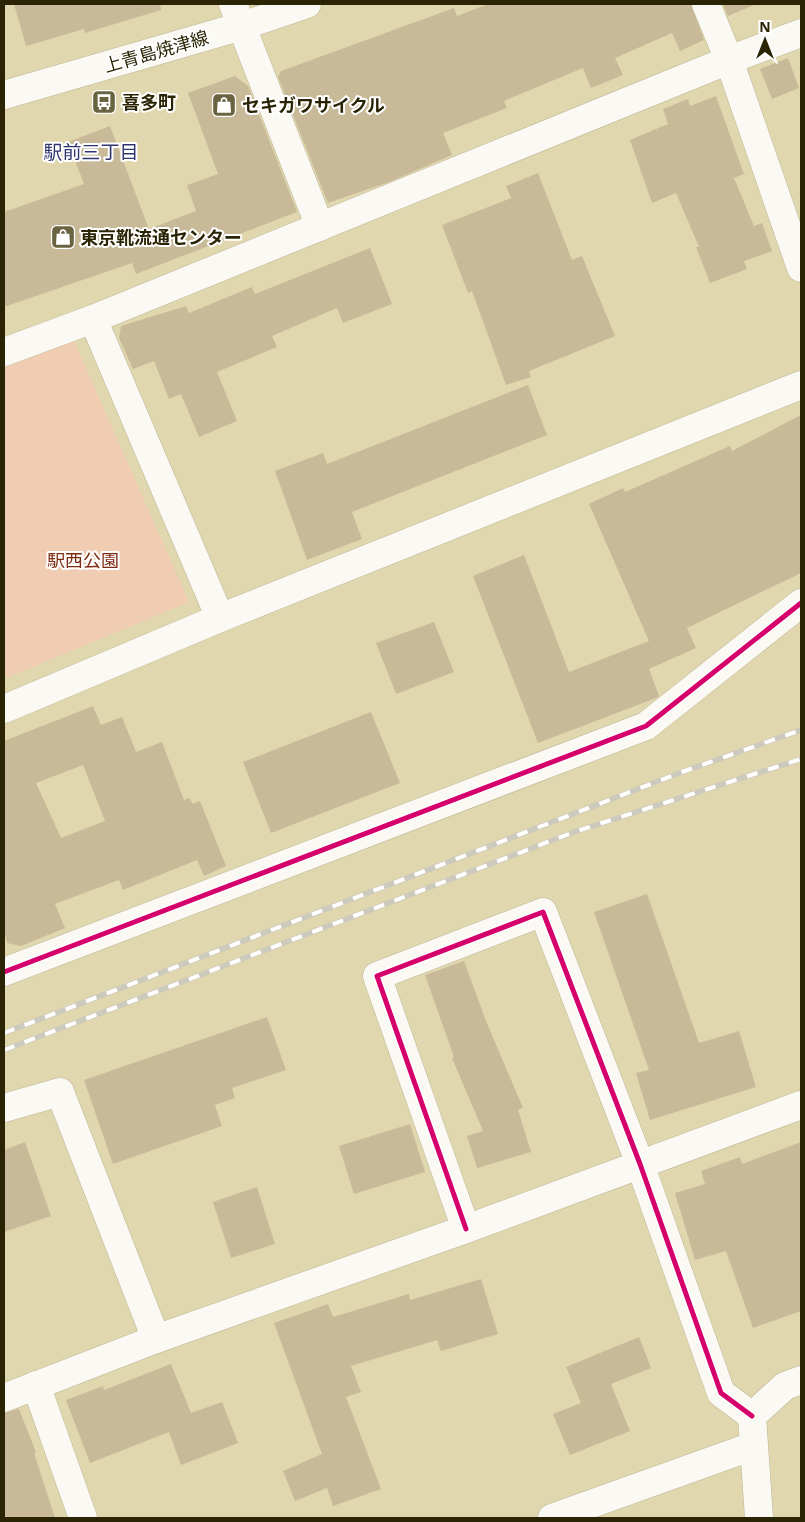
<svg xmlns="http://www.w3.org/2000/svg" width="805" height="1522" font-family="'Noto Sans','Noto Sans JP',sans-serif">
<rect width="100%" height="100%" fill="#e1d7af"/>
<path fill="#f0cdb2" d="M 74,341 L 189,602 L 4,679 L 4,368 Z"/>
<g fill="#c8ba98" fill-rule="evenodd">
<path d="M 14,4 L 160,4 L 161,10 L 85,33 L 84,29 L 26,46 Z"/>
<path d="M 488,4 L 691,4 L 704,40 L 680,51 L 672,33 L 615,58 L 623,75 L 591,88 L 583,68 L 504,101 L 507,108 L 443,133 L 452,155 L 389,182 L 328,203 L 278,77 L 281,71 L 454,8 L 457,16 Z"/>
<path d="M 723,4 L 756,4 L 728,16 Z"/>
<path d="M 788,58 L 799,88 L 772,99 L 760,69 Z"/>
<path d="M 235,76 L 248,86 L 297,212 L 136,274 L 132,263 L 4,307 L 4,212 L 84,184 L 68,142 L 110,126 L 149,229 L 196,211 L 187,185 L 218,174 L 188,93 Z"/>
<path d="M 716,96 L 744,174 L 734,178 L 754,226 L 762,223 L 772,251 L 744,261 L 747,269 L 710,283 L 696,247 L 699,247 L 676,193 L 652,203 L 630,140 L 668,124 L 663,109 L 688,99 L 690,106 Z"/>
<path d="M 538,173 L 572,260 L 582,256 L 615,336 L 529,371 L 531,377 L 506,385 L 472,291 L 468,293 L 442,225 L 511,198 L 506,186 Z"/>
<path d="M 370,248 L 392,304 L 343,323 L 337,308 L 272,336 L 277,347 L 217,372 L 237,421 L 199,437 L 181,394 L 169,399 L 154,361 L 133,369 L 119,338 L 121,326 L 186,306 L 189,313 L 252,287 L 255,294 Z"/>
<path d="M 528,385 L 547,435 L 352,512 L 362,539 L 307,560 L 275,471 L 323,453 L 327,464 Z"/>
<path d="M 801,415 L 801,573 L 687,628 L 696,648 L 649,669 L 659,696 L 656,698 L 538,743 L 473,576 L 524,555 L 569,672 L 649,641 L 589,504 L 623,488 L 625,492 L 730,446 L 732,451 Z"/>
<path d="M 434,622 L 454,672 L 396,694 L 376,643 Z"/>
<path d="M 93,706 L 101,725 L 122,717 L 136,752 L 162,742 L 184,800 L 189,798 L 193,804 L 200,801 L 226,866 L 204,876 L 197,860 L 123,890 L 119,880 L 55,904 L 65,928 L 21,946 L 7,943 L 4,930 L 4,741 ZM 83,765 L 105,821 L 61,838 L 36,783 Z"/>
<path d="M 371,712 L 400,783 L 271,833 L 243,762 Z"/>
<path d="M 647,894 L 699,1043 L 739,1031 L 756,1087 L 650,1120 L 636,1073 L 649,1070 L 594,912 Z"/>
<path d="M 464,961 L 486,1021 L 523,1108 L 518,1110 L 531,1152 L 477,1168 L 467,1136 L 483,1131 L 452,1058 L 454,1057 L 425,975 Z"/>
<path d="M 267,1017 L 286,1070 L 232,1088 L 235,1098 L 215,1105 L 222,1126 L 113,1164 L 84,1080 Z"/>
<path d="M 410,1124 L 425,1172 L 354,1194 L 339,1146 Z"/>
<path d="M 25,1142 L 51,1216 L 4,1232 L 4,1150 Z"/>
<path d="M 801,1142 L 801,1311 L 753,1328 L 726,1251 L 695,1260 L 675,1193 L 705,1184 L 701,1171 L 740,1157 L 742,1164 Z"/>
<path d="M 257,1187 L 275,1244 L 231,1258 L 213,1202 Z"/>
<path d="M 481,1279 L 498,1334 L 441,1351 L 437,1340 L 351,1366 L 361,1392 L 346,1397 L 381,1489 L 333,1506 L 327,1488 L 295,1501 L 283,1471 L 322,1454 L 274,1323 L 328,1304 L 333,1317 L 409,1294 L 410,1300 Z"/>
<path d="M 639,1337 L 651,1368 L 611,1384 L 630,1431 L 570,1455 L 553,1414 L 581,1403 L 566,1367 Z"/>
<path d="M 171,1364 L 191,1413 L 222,1402 L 238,1443 L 181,1465 L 169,1432 L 90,1463 L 66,1400 L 103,1386 L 104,1390 Z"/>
<path d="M 19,1409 L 36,1452 L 34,1453 L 55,1518 L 4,1518 L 4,1413 Z"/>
</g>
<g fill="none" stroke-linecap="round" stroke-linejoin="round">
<defs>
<g id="minor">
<path d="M 233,4 L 320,227"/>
<path d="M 706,4 L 729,60 L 801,268"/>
<path d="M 93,319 L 220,618"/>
<path d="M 4,352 L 93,319 L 729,60 L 801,33"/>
<path d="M 4,709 L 220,618 L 801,385"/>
<path d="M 4,972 L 646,726 L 801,603"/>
<path d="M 4,1108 L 60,1092 L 156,1339"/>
<path d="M 466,1229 L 377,976 L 543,912 L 640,1164 L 721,1393 L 752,1416"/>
<path d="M 36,1385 L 83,1518"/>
<path d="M 4,1398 L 156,1339 L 466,1229 L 801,1105"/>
<path d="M 552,1518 L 753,1446"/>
<path d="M 759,1518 L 752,1416 L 785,1386 L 801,1380"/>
</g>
<path id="major" d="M 4,95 L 242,26 L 307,4"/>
</defs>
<use href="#minor" stroke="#bdb595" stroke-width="29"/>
<use href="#major" stroke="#bdb595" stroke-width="29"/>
<use href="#minor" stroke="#faf9f3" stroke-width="28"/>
<use href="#major" stroke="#faf9f3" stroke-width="28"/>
<defs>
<g id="rail">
<path d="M 4,1033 L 682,772 L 801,730"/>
<path d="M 4,1050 L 574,832 L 801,759"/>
</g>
</defs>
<use href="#rail" stroke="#ccc9bd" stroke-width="5.5"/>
<use href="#rail" stroke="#fff" stroke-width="4" stroke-dasharray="11" stroke-linecap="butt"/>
<defs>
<g id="cycleway">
<path d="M 4,972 L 646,726 L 801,603"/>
<path d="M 466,1229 L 377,976 L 543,912 L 640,1164 L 721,1393 L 752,1416"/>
</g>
</defs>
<use href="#cycleway" stroke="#fff" stroke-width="8"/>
<use href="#cycleway" stroke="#d6006c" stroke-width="5"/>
</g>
<defs>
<symbol id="bus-square" viewBox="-11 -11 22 22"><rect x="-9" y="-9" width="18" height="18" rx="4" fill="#6a6340" stroke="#fff"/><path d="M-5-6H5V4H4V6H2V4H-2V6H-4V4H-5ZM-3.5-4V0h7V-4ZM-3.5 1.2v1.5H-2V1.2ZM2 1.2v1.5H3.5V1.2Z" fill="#fff"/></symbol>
<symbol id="shop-square" viewBox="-11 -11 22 22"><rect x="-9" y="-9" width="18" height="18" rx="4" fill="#6a6340" stroke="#fff"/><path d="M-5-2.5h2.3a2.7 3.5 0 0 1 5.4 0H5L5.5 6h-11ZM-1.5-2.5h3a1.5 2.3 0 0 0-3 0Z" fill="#fff"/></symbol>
</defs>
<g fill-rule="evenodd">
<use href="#bus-square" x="90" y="88" width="28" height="28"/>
<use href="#shop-square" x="210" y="91" width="28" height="28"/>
<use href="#shop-square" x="49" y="223" width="28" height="28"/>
</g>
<g text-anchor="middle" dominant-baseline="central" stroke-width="4" stroke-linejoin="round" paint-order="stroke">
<g font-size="18" fill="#2a2405" stroke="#fff">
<text transform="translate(156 51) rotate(-16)">上青島焼津線</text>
</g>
<g font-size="18" font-weight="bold" fill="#2a2405" stroke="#fff" text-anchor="start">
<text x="122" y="102">喜多町</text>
<text x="242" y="105">セキガワサイクル</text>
<text x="80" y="237">東京靴流通センター</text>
</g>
<g font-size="18" fill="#7d2c12" stroke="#fff">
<text x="83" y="560">駅西公園</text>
</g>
<g font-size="19" fill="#30346f" stroke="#fff">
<text x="91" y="152">駅前三丁目</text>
</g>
</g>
<rect width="805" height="1522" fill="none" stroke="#2a2405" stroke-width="10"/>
<g transform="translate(765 40)" stroke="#ffffff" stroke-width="4" paint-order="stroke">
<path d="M0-4L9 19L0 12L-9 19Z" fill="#2a2405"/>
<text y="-8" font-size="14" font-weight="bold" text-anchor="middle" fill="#2a2405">N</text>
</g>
</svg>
